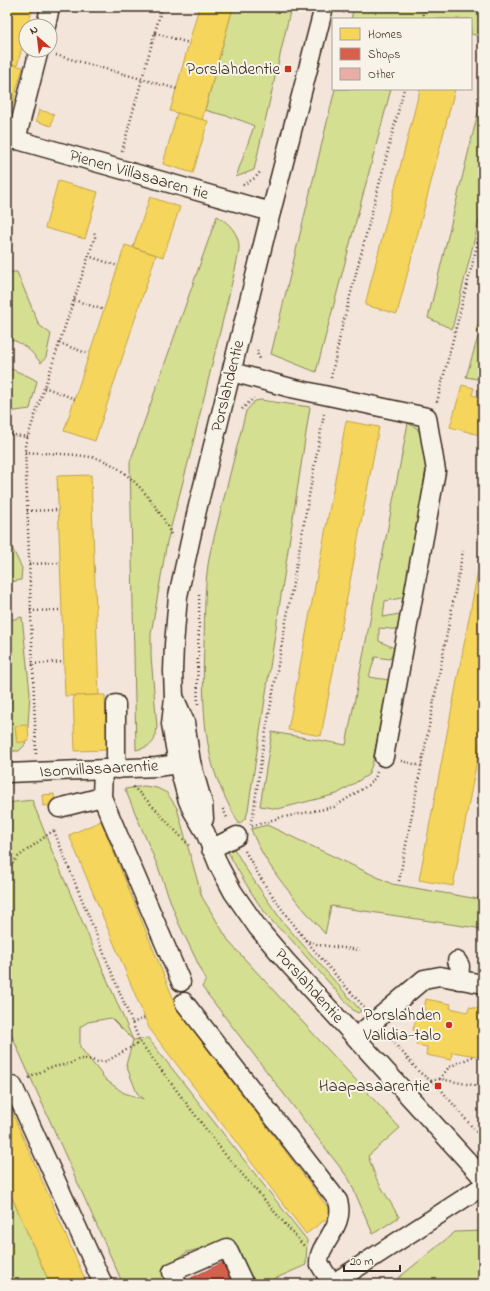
<svg xmlns="http://www.w3.org/2000/svg" width="490" height="1291" font-family="'Indie Flower',sans-serif">
<rect width="100%" height="100%" fill="#f4e5db"/>
<filter id="ink" filterUnits="userSpaceOnUse"><feTurbulence type="fractalNoise" baseFrequency=".025" numOctaves="2"/><feDisplacementMap in="SourceGraphic" scale="8" xChannelSelector="R" yChannelSelector="G"/><feConvolveMatrix kernelMatrix="1 2 1 2 8 2 1 2 1" color-interpolation-filters="sRGB"/></filter>
<g filter="url(#ink)">
<g fill="#d4df92" stroke="#888458" fill-rule="evenodd">
<path d="M 233,7 L 291,7 L 254,170 L 236,177 L 254,126 C 239,118 221,115 205,110 Z"/>
<path d="M 354,7 L 483,7 L 483,37 L 471,34 L 471,19 L 351,19 Z"/>
<path d="M 335,89 L 391,89 L 316,372 L 271,354 Z"/>
<path d="M 483,92 L 483,205 L 452,329 L 428,318 Z"/>
<path d="M 217,216 C 228,222 239,233 239,247 C 239,253 237,260 236,266 L 189,459 L 167,542 L 151,634 L 151,656 L 157,727 C 155,744 152,746 136,750 L 130,462 Z"/>
<path d="M 7,272 L 17,272 L 39,325 L 51,334 L 46,357 L 41,363 C 31,351 22,341 7,339 Z"/>
<path d="M 478,337 L 483,338 L 483,380 L 466,377 Z"/>
<path d="M 7,367 C 17,372 28,375 37,381 L 30,409 L 15,411 L 7,415 Z"/>
<path d="M 260,400 L 310,407 L 248,810 L 246,818 L 239,824 C 227,802 215,780 210,754 C 202,720 203,677 204,642 C 205,612 204,583 210,553 L 246,411 L 255,401 Z"/>
<path d="M 408,423 L 417,428 L 424,442 L 426,467 L 407,597 L 385,601 L 383,617 L 399,614 L 401,630 L 379,628 L 379,641 L 394,648 L 390,659 L 375,657 L 369,677 L 389,680 L 372,765 L 368,775 L 337,794 L 278,809 L 260,806 L 272,732 L 346,745 Z"/>
<path d="M 7,491 L 9,506 L 11,546 L 22,568 L 21,580 L 7,583 Z"/>
<path d="M 22,617 L 30,693 L 28,725 L 25,745 L 19,751 L 7,751 L 7,621 Z"/>
<path d="M 144,786 L 157,788 L 167,793 L 177,808 L 202,897 L 230,943 L 400,1128 L 368,1156 L 376,1178 L 399,1217 L 373,1234 L 349,1179 L 202,987 L 206,980 L 178,922 L 158,867 L 125,789 Z"/>
<path d="M 32,800 L 50,846 L 133,1040 L 148,1038 L 307,1240 L 306,1265 L 263,1284 L 257,1284 L 229,1243 L 215,1245 L 187,1252 L 167,1267 L 171,1284 L 123,1284 L 7,1025 L 7,803 ZM 111,1018 L 133,1040 L 126,1065 L 137,1093 L 144,1099 L 124,1093 L 106,1080 L 80,1047 L 80,1027 L 88,1022 Z"/>
<path d="M 267,825 L 392,884 L 478,899 L 483,873 L 483,929 L 331,906 L 325,934 C 298,902 266,869 251,829 Z"/>
<path d="M 233,847 L 248,872 L 282,921 L 361,1011 L 358,1013 L 354,1011 L 287,935 C 265,920 241,876 228,852 L 228,850 Z"/>
<path d="M 7,1186 L 50,1284 L 7,1284 Z"/>
<path d="M 483,1231 L 483,1284 L 391,1284 L 455,1232 Z"/>
</g>
<g fill="#f6d55c" stroke="#bea249">
<path d="M 7,7 L 33,7 L 28,26 L 26,26 L 26,32 L 17,66 L 7,63 Z"/>
<path d="M 199,7 L 233,7 L 202,120 L 170,111 Z"/>
<path d="M 7,63 L 23,67 L 8,120 L 7,120 Z"/>
<path d="M 420,89 L 455,89 L 397,314 L 365,305 Z"/>
<path d="M 39,110 L 54,114 L 51,126 L 36,121 Z"/>
<path d="M 177,113 L 208,121 L 193,173 L 163,164 Z"/>
<path d="M 58,181 L 98,192 L 85,239 L 45,228 Z"/>
<path d="M 150,197 L 180,207 L 163,257 L 133,247 Z"/>
<path d="M 125,245 L 156,255 L 95,441 L 64,431 Z"/>
<path d="M 483,304 L 483,333 L 476,331 Z"/>
<path d="M 462,385 L 474,388 L 472,395 L 483,398 L 483,436 L 450,427 Z"/>
<path d="M 346,421 L 379,427 L 321,736 L 288,730 Z"/>
<path d="M 91,475 L 99,695 L 65,696 L 57,476 Z"/>
<path d="M 478,571 L 483,572 L 483,729 L 453,886 L 419,880 Z"/>
<path d="M 99,695 L 105,695 L 107,750 L 75,751 L 73,696 Z"/>
<path d="M 28,725 L 29,741 L 17,743 L 15,726 Z"/>
<path d="M 54,794 L 55,805 L 43,806 L 42,795 Z"/>
<path d="M 101,821 L 178,1010 L 333,1214 L 306,1234 L 149,1028 L 69,835 Z"/>
<path d="M 426,999 L 451,1004 L 450,1008 L 468,1012 L 469,1007 L 481,1009 L 483,1000 L 483,1057 L 452,1052 L 451,1060 L 426,1055 L 427,1047 L 416,1045 L 419,1031 L 413,1030 L 416,1018 L 422,1019 Z"/>
<path d="M 7,1101 L 55,1210 L 87,1284 L 50,1284 L 7,1186 Z"/>
</g>
<path fill="#d6604d" stroke="#a8503f" d="M 224,1262 L 234,1284 L 194,1284 L 191,1278 Z"/>
<path fill="#e8aea5" stroke="#3b2a1e" d="M 479,960 L 483,961 L 483,971 L 478,970 Z"/>
<g fill="none" stroke-linecap="round" stroke-linejoin="round">
<defs>
<g id="minor">
<path d="M 324,7 L 271,212 L 197,510 L 178,596 L 174,645 L 173,671 L 174,698 L 171,724 L 178,764 L 187,798 L 192,810 L 205,832 L 219,866 L 233,892 L 258,928 L 286,961 L 483,1178"/>
<path d="M 46,26 L 50,7"/>
<path d="M 7,137 L 271,212"/>
<path d="M 16,140 L 39,50"/>
<path d="M 232,372 L 291,388 L 427,417 L 436,471 L 384,757"/>
<path d="M 175,699 L 185,722 L 191,762 L 203,804 L 204,819"/>
<path d="M 116,704 L 116,756 L 118,769"/>
<path d="M 103,769 L 102,797 L 181,982"/>
<path d="M 7,773 L 157,767 L 191,762"/>
<path d="M 59,808 L 102,797"/>
<path d="M 211,849 L 237,836"/>
<path d="M 457,961 L 460,966 L 459,980"/>
<path d="M 184,1002 L 338,1201 C 344,1220 330,1234 322,1250 C 320,1254 319,1259 319,1263 L 332,1284"/>
<path d="M 356,1037 L 424,979 L 440,976 L 483,984"/>
<path d="M 13,1086 L 103,1284"/>
<path d="M 177,1284 L 172,1272 L 227,1248 L 244,1284"/>
<path d="M 332,1284 L 483,1186"/>
</g>
</defs>
<use href="#minor" stroke="#3b2a1e" stroke-width="21"/>
<g stroke="#3b2a1e" stroke-width="2.5" stroke-dasharray="1 3" stroke-linecap="butt">
<path d="M 343,13 L 345,7"/>
<path d="M 422,19 L 424,7"/>
<path d="M 155,33 L 189,43"/>
<path d="M 56,55 L 177,89"/>
<path d="M 122,151 L 162,7"/>
<path d="M 243,185 L 255,178 L 261,171"/>
<path d="M 88,256 L 118,266"/>
<path d="M 74,300 L 104,310"/>
<path d="M 59,343 L 89,354"/>
<path d="M 257,350 L 258,356 L 261,360"/>
<path d="M 331,378 L 342,327 L 404,89"/>
<path d="M 44,387 L 75,399"/>
<path d="M 437,402 L 483,222"/>
<path d="M 242,409 L 254,398"/>
<path d="M 7,434 L 28,437"/>
<path d="M 25,452 C 48,454 72,453 95,458 C 121,463 148,494 161,515 C 166,522 169,530 172,537"/>
<path d="M 27,511 L 58,510"/>
<path d="M 29,564 L 60,563"/>
<path d="M 30,611 L 62,610"/>
<path d="M 32,664 L 64,662"/>
<path d="M 198,704 C 196,667 200,630 199,593"/>
<path d="M 36,754 L 25,445 L 95,237 L 94,230"/>
<path d="M 401,761 L 422,766"/>
<path d="M 133,787 C 153,805 170,826 189,845"/>
<path d="M 223,809 L 228,820"/>
<path d="M 250,824 L 253,815 L 263,747 L 324,414"/>
<path d="M 252,826 L 279,818 L 334,807 L 367,786 L 375,778 L 377,772"/>
<path d="M 54,831 L 140,1042 L 224,1153 L 304,1246"/>
<path d="M 245,851 C 254,867 263,883 274,898 C 301,937 333,972 364,1007"/>
<path d="M 7,869 L 18,857 L 54,830"/>
<path d="M 399,881 L 463,551"/>
<path d="M 305,940 L 319,945 L 360,950"/>
<path d="M 132,1023 L 145,1018"/>
<path d="M 387,1034 L 419,1072 L 438,1086 L 483,1140"/>
<path d="M 29,1078 L 48,1068 L 69,1064 L 80,1059 L 88,1059 L 98,1062 L 107,1061 L 140,1042"/>
<path d="M 440,1079 L 449,1067 L 474,1056"/>
<path d="M 431,1081 L 440,1079 L 483,1087"/>
</g>
<use href="#minor" stroke="#f7f3e8" stroke-width="18"/>
</g>
</g>
<g fill="#c8321e" stroke="#f7f3e8" stroke-width="1.5">
<rect x="284" y="65" width="8" height="8" rx="2"/>
<circle cx="449" cy="1025" r="4"/>
<rect x="434" y="1082" width="8" height="8" rx="2"/>
</g>
<g text-anchor="middle" dominant-baseline="central" stroke-width="4" stroke-linejoin="round" paint-order="stroke">
<g font-size="17" fill="#3b2a1e" stroke="#f7f3e8" text-anchor="end">
<text x="280" y="69">Porslahdentie</text>
<text x="441" y="1015">Porslahden<tspan x="441" dy="20">Validia-talo</tspan></text>
<text x="430" y="1086">Haapasaarentie</text>
</g>
<g font-size="17" fill="#3b2a1e" stroke="#f7f3e8">
<text transform="translate(139 175) rotate(16)">Pienen Villasaaren tie</text>
<text transform="translate(228 386) rotate(-76)">Porslahdentie</text>
<text transform="translate(99 769) rotate(-3)">Isonvillasaarentie</text>
<text transform="translate(309 986) rotate(48)">Porslahdentie</text>
</g>
</g>
<rect width="490" height="1291" fill="none" stroke="#f7f3e8" stroke-width="24"/>
<rect x="12" y="12" width="466" height="1267" fill="none" stroke="#3b2a1e" stroke-width="1.5" filter="url(#ink)"/>
<rect x="332" y="18" width="140" height="72" fill="#f7f3e8" stroke="#aca397"/>
<rect x="340" y="28" width="20" height="12" fill="#f6d55c" stroke="#aca397"/>
<text x="368" y="38" font-size="12" fill="#3b2a1e">Homes</text>
<rect x="340" y="48" width="20" height="12" fill="#d6604d" stroke="#aca397"/>
<text x="368" y="58" font-size="12" fill="#3b2a1e">Shops</text>
<rect x="340" y="68" width="20" height="12" fill="#e8aea5" stroke="#aca397"/>
<text x="368" y="78" font-size="12" fill="#3b2a1e">Other</text>
<g transform="translate(38 38) rotate(332)"><circle r="19" fill="#f7f3e8" stroke="#aca397"/>
<path d="M0-3L7 15L0 10L-7 15Z" fill="#c8321e"/>
<text y="-6" font-size="11" font-weight="bold" text-anchor="middle" fill="#3b2a1e">N</text>
</g>
<path d="M344 1265v6h56v-6" fill="none" stroke="#3b2a1e" stroke-width="2"/>
<text x="350" y="1265" font-size="12" fill="#3b2a1e" stroke="#f7f3e8" stroke-width="3" paint-order="stroke">20 m</text>
</svg>
